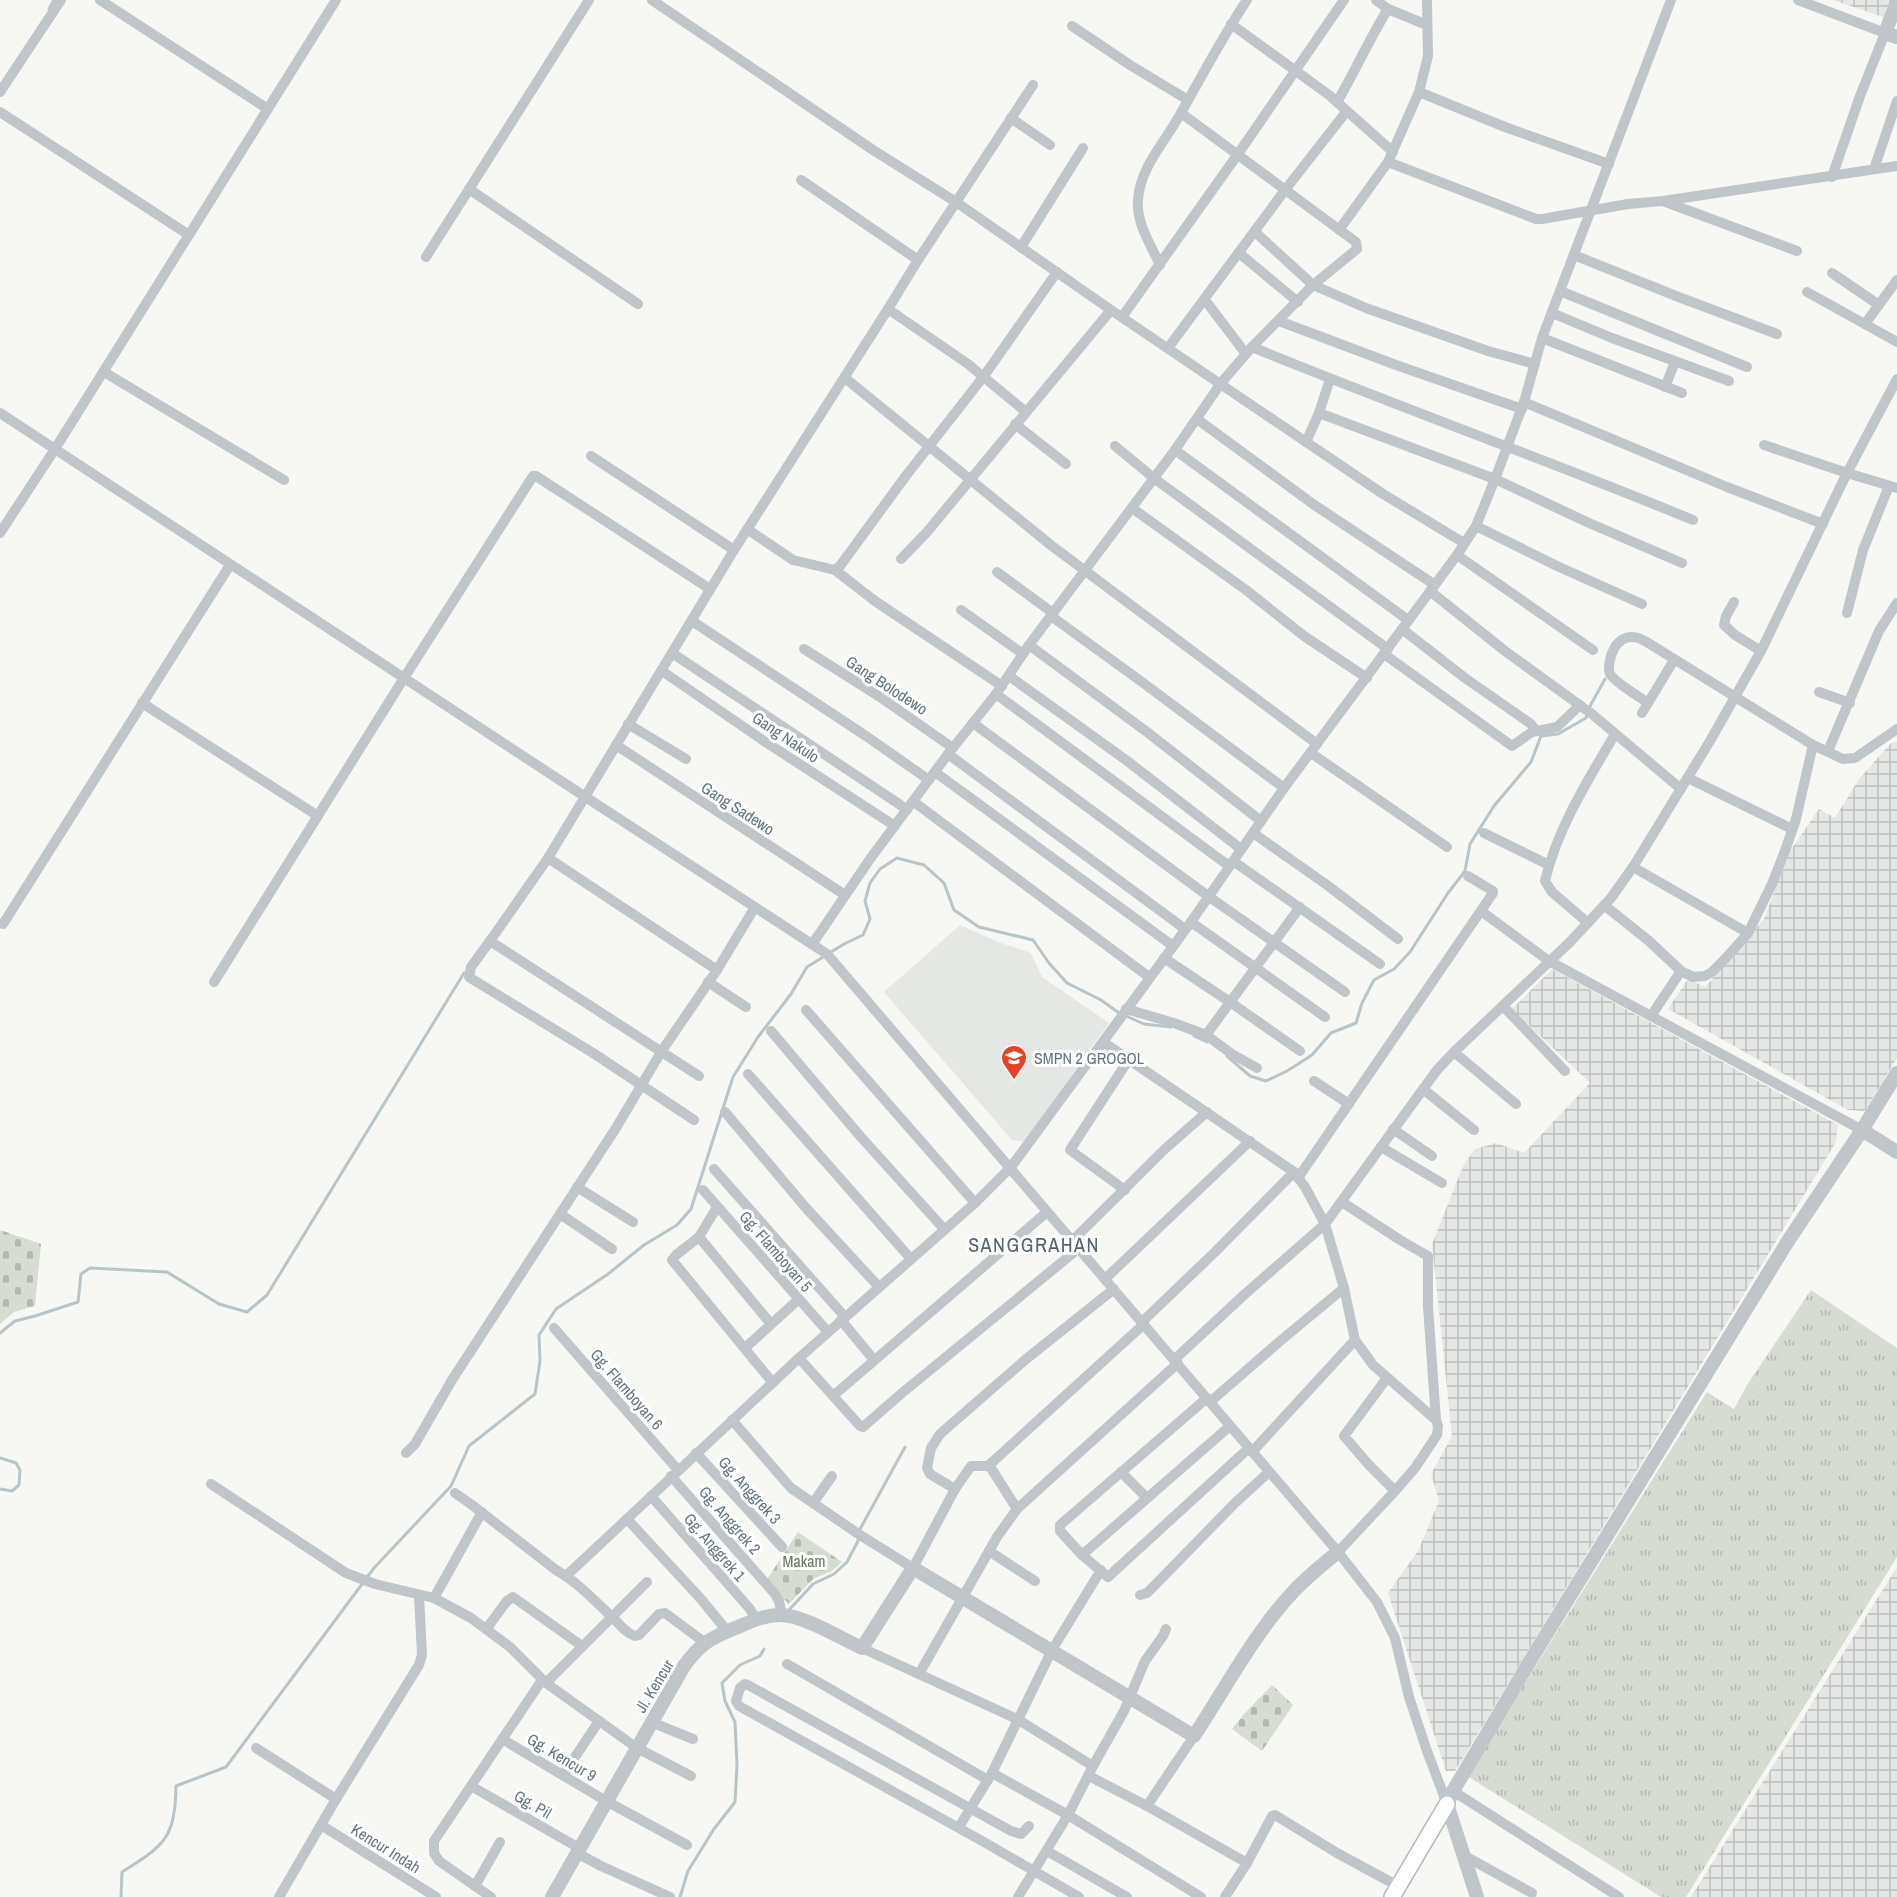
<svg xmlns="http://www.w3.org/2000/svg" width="1897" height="1897" font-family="'Archivo Narrow',sans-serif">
<defs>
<pattern id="industrial-grid" width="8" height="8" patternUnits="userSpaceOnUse" patternTransform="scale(1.5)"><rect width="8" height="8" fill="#e5e7e5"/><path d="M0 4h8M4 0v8" fill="none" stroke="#bdc0bf"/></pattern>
<pattern id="grass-tufts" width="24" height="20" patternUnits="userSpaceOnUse" patternTransform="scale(1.5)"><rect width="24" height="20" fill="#d7dcd3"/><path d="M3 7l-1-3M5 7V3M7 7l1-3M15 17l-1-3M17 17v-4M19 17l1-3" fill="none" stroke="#b2b7b0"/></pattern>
<pattern id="cemetery-stones" width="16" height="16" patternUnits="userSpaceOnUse" patternTransform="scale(1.5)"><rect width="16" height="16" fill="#d7dcd3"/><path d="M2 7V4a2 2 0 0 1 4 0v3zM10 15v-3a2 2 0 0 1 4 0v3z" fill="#b2b7b0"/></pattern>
</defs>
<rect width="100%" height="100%" fill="#f7f7f4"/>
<path fill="#e5e7e5" d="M 960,925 L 998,942 L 1031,953 L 1042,977 L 1109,1023 L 1024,1142 L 1012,1140 L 884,992 Z"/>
<g fill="url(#industrial-grid)">
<path d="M 1833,0 L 1892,0 L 1886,18 Z"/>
<path d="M 1897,742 L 1897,1058 L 1865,1111 L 1848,1110 L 1668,1009 L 1688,979 L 1705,987 L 1764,919 L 1790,851 L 1819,809 L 1835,818 L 1859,779 L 1891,743 Z"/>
<path d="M 1552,969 L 1838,1125 L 1836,1142 L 1455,1771 L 1446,1771 L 1388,1593 L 1418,1551 L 1439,1501 L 1431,1474 L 1452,1436 L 1432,1244 L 1463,1166 L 1475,1149 L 1496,1143 L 1524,1153 L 1590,1083 L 1512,1009 Z"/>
<path d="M 1897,1567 L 1897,1897 L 1691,1897 Z"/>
</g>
<path fill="url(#grass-tufts)" d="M 1811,1290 L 1897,1348 L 1897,1557 L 1686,1897 L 1661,1897 L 1467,1776 L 1707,1392 L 1734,1409 L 1747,1385 Z"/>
<g fill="url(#cemetery-stones)">
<path d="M 0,1230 L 41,1244 L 35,1306 L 14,1312 L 0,1324 Z"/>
<path d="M 798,1532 L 842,1562 L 832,1571 L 813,1579 L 789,1604 L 766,1581 Z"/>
<path d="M 1272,1685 L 1293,1705 L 1262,1751 L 1232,1729 L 1243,1715 Z"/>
</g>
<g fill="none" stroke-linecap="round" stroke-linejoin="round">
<g stroke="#b7c5c8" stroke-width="3">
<path d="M 49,9 L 54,0"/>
<path d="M 1589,708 L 1605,679"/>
<path d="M 1126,1016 L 1144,1024 L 1171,1027"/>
<path d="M 1194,1036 L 1207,1042"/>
<path d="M 1227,1056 L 1250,1076 L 1266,1081 L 1287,1071 L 1312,1055 L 1331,1033 L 1356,1023 L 1362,1003 L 1374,980 L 1394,969 L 1410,952 L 1448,893 L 1465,871 L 1470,844 L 1494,806 L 1531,762 L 1541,736 L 1558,734 L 1586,718 L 1587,714"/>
<path d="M 0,1333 L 15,1321 L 35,1316 L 78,1302 L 81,1274 L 90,1268 L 167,1272 L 219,1304 L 247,1312 L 267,1295 L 464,973"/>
<path d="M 0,1458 L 16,1463 L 20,1470 L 19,1485 L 12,1491 L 0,1489"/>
<path d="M 789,1610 L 813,1584 L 834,1574 L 847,1562 L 858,1541 L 859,1531 L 905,1447"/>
<path d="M 121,1897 L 122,1872 C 165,1845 175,1838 176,1786 L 226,1767 L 374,1568 L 451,1486 L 469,1446 L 535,1394 L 540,1361 L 539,1335 L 556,1309 L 608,1274 L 644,1245 L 677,1225 L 691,1209 L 733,1077 L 758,1037 L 791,994 L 807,967 L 844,944 L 863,935 L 870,919 L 865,901 L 870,883 L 880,869 L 897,858 L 924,865 L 944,883 L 954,910 L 979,927 L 1033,940 L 1049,963 L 1067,983 L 1101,1000 L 1119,1013"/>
<path d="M 680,1897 L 688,1871 L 714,1829 L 735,1802 L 737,1765 L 735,1722 L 725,1701 L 722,1683 L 740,1665 L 760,1656 L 764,1649"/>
</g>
<defs>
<path id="secondary" d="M 1392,1897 L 1447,1804"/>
</defs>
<use href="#secondary" stroke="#b2b9bd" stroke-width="18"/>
<g stroke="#c0c5c9" stroke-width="10">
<path d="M 100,0 L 268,109"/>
<path d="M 652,0 L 873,150 L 956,202 L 1111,310 L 1383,494 L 1464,543"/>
<path d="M 1376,0 L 1388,9 L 1427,25"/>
<path d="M 1798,0 L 1885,33 L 1860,96 L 1832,177"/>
<path d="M 1231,24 L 1329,95 L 1393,152"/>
<path d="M 1072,26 L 1130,65 L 1188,100"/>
<path d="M 0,92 L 61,0"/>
<path d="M 1419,92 L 1505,127 L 1609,164"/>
<path d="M 1337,102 C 1355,72 1369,39 1388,9"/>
<path d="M 0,112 L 189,235"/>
<path d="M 1011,118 L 1050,145"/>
<path d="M 1388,162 L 1536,219 L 1542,219 L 1628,204 L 1663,201 L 1797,251"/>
<path d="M 1874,169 L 1897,101"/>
<path d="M 801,180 L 918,260"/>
<path d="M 469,189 L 638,304"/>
<path d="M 1663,201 L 1897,166"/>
<path d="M 1339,230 L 1388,162 L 1419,92 L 1428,56 L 1427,0"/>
<path d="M 1255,232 L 1313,285 L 1366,308 L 1488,351 L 1535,364"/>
<path d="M 1021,247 L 1083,148"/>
<path d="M 1239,253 L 1298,302"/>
<path d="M 1574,255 L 1676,296 L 1777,334"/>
<path d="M 426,257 L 589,0"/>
<path d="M 1160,265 C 1151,245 1136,223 1138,200 C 1140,166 1167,140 1182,111 C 1203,74 1223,36 1247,0"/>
<path d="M 1832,273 L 1879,305"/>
<path d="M 1560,291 L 1747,367"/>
<path d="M 1807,292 L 1897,342"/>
<path d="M 1205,300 L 1246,354"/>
<path d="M 888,309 L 968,364 L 1026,412"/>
<path d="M 1552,313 L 1612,338 L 1729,381"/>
<path d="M 1122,317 L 1238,154 L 1344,0"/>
<path d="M 1279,321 L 1396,365 L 1522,409"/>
<path d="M 1865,324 L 1897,280"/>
<path d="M 1542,338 L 1682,393"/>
<path d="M 1252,347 C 1399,407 1547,460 1693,520"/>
<path d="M 1168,348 L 1285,190 L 1346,112"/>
<path d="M 104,372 L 284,480"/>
<path d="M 845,378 L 1052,546 L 1317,744"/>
<path d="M 1330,379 L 1319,413 L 1495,479 L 1589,523 L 1682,563"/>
<path d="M 1665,387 L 1675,362"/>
<path d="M 1524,402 L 1727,487 L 1823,524"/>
<path d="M 0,413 L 584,796 L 827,954 L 1338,1552 L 1377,1602 L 1395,1638 L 1409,1697 L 1427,1751 L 1447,1804"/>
<path d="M 1197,419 L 1313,504 L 1435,585"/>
<path d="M 1015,424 L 1066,464"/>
<path d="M 1306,442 L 1319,413"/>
<path d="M 1764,445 L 1847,473 L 1897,488"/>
<path d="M 1115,446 L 1155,479 L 1388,649"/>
<path d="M 1175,450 L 1408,620"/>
<path d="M 591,456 L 734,550"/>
<path d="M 1132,508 L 1246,590 L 1304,636 L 1367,678"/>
<path d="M 1476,526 L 1557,566 L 1642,604"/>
<path d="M 747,529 L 793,560 L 835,570 L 840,566 L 905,477 L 984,376 L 1057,272"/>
<path d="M 0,533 L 55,449 L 336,0"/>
<path d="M 1457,555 L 1593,650"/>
<path d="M 901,559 L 927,532 L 1111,310"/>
<path d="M 835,570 L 875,601 L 1002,686"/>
<path d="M 997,572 L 1053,613"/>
<path d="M 1430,591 L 1505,651 L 1592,714 L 1681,789"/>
<path d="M 1734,602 L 1726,616 L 1724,625 L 1735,635 L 1761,651"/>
<path d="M 961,610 L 1023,654"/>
<path d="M 1847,613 L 1863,550 L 1889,486"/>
<path d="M 1051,616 L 1142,682 L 1284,788"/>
<path d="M 692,621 L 866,736 L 929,780"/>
<path d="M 1402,629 L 1465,678 L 1531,724 L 1536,731"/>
<path d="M 1029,645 L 1147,732 L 1261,821"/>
<path d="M 804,649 L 880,697 L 953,748"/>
<path d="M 672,653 L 899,804 L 907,810"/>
<path d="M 1384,654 L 1512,746 L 1532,732 L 1557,727 L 1580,705"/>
<path d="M 662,671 L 764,741 L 895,826"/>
<path d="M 1009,676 L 1126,760 L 1241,849"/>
<path d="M 1819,692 L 1850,703"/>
<path d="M 996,694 L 1229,866"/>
<path d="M 142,703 L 318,816"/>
<path d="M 1648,703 C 1640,697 1614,682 1610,674 C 1608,669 1609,665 1610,660 C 1614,641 1627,631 1645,641 L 1813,745 L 1843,759 L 1855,758 L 1897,729"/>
<path d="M 1642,713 L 1674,660"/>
<path d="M 973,723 L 1208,896 L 1345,992"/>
<path d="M 628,724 L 686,759"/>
<path d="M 616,745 L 845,895"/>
<path d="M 1828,751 L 1879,631 L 1897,603"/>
<path d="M 1311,753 L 1447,847"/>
<path d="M 948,754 L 1185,929"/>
<path d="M 935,772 L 1173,946"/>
<path d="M 1688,778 L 1792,829"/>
<path d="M 914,802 L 1149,977"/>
<path d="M 1253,833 L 1327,885 L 1398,939"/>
<path d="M 1484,833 L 1549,865"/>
<path d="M 548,858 L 717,970"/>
<path d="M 1233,861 L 1380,964"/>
<path d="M 1633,867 L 1748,933"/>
<path d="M 1604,905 L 1649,941 L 1681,971"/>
<path d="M 1481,911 L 1549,961 L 1862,1130"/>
<path d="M 1191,922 L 1325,1017"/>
<path d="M 1588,923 L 1552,892 L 1545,881 C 1557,829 1588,780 1615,734"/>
<path d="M 3,924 L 230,565"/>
<path d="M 490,941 L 548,858 L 734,550 L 888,309 L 918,260 L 1033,85"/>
<path d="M 813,943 L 870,859 L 948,754 L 996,694 L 1029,645 L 1175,450 L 1221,383 L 1252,347 L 1313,285 L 1357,249 L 1356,242 L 1181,113"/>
<path d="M 1164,958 L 1230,1002 L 1300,1051"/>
<path d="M 214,982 L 404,678 L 533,476 L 536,476 L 710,589"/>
<path d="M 708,982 L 746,1007"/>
<path d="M 1503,1006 L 1565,1071"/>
<path d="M 1126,1009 L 1174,1023 L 1206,1035 L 1232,1054 L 1257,1068"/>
<path d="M 806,1010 L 975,1203"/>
<path d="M 1651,1016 L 1681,971 L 1693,977 L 1705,976 L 1712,972 L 1725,959 L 1748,933 L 1772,884 L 1786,848 L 1796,819 L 1813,745"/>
<path d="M 771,1031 L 860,1136 L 944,1229"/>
<path d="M 1206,1035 L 1300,907"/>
<path d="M 1103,1042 L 1294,1172 L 1305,1187 L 1325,1224 L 1344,1288 L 1355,1340 L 1373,1365 L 1436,1420 L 1438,1426 L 1437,1435 L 1415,1468 L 1395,1491 L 1338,1552"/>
<path d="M 1454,1052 L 1516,1104"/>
<path d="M 748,1074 L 911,1259"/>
<path d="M 1314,1081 L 1349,1104"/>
<path d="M 1423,1089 L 1474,1130"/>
<path d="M 725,1112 L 806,1208 L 879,1287"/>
<path d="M 694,1120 L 593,1053 L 472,979 L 469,977 L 471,967 L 490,941 L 699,1076"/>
<path d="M 1393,1129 L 1432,1156"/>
<path d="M 1381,1147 L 1442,1183"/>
<path d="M 714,1169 L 845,1317"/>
<path d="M 1298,1178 L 1493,893 L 1493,891 L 1468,876"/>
<path d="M 577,1187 L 633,1222"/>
<path d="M 703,1190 L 828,1332"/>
<path d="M 1125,1190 L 1070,1150 L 1129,1059"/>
<path d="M 1342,1202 L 1400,1240 L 1428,1256 L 1428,1307 L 1436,1420"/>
<path d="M 717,1207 L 699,1237 L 676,1255 L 672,1260 L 773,1383"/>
<path d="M 560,1214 L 612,1249"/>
<path d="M 699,1237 L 771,1324"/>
<path d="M 1072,1241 L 1166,1148 L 1207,1112"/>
<path d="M 1105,1279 L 1250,1141"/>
<path d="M 841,1320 L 874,1360"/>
<path d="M 1142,1322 L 1215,1252 L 1294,1172"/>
<path d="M 554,1328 L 678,1470"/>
<path d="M 745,1348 L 799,1299"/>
<path d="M 799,1358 L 860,1426 L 863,1427 L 902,1393 L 1078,1249"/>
<path d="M 1175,1359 L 1245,1294 L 1325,1224 L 1437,1070 L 1454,1052 L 1569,943 L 1611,898 L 1633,867 L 1710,741 L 1761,651 L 1847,473 L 1897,379"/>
<path d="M 1387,1378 L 1344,1436 L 1369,1465 L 1395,1491"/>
<path d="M 833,1396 L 1047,1212"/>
<path d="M 1207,1398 L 1060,1525 L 1060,1531 L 1082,1555 L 1108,1577 L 1249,1448"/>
<path d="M 1210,1402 L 1279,1342 L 1344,1288"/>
<path d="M 732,1420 L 791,1488 L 860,1535 L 913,1568 L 955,1489 L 971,1466 L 988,1466 L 991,1468 L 1017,1509"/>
<path d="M 1252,1452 L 1355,1340"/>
<path d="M 406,1453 L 415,1444 L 452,1380 L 616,1128 L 661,1052 L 717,970 L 755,907"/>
<path d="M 696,1453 L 782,1547"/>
<path d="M 988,1466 L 1144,1324"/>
<path d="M 1121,1472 L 1147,1498"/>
<path d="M 671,1476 L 775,1594 L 779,1601 L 782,1615"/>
<path d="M 211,1484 L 346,1573 L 375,1584 L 434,1598 L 471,1618 L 510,1647 L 546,1683 L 637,1748 L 691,1776"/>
<path d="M 955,1489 L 930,1474 L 927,1468 L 931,1448 L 940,1434 L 1025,1360 L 1114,1289"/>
<path d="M 455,1493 L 472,1505 L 556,1570 C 576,1581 593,1599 610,1615 C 618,1622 625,1633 635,1636 L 639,1635 L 659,1614 L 665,1613 L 704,1642"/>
<path d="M 651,1496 L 750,1609 L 756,1619"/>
<path d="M 813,1503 L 832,1476"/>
<path d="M 627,1519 L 701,1599 L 727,1631"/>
<path d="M 989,1551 L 1035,1581"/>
<path d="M 1082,1555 L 1230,1426"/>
<path d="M 566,1576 L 799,1358 L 975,1203 L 1011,1167 L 1191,922 L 1284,788 L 1457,555 L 1476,526 L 1495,479 L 1524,402 L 1542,338 L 1671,0"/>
<path d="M 1140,1595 L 1147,1593 L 1156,1584 L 1235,1503 L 1269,1472"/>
<path d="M 434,1598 L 482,1512"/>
<path d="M 487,1628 L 507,1601 L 513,1597 L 582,1646"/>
<path d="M 862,1648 L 1017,1719 L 1093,1766"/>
<path d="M 787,1664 L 988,1780"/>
<path d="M 919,1674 L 997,1537 L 1017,1509 L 1178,1363"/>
<path d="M 546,1683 L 647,1582"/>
<path d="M 651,1722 L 693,1739"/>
<path d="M 502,1739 L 606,1801 L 687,1845"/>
<path d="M 256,1748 L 336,1799"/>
<path d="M 992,1773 L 1068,1815 L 1201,1897"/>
<path d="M 563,1775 L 599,1721"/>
<path d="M 1089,1776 L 1147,1806 L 1247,1863"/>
<path d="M 471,1786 L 579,1848"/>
<path d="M 1453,1791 L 1619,1897"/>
<path d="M 1147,1806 L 1194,1736"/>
<path d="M 321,1825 L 436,1897"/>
<path d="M 1029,1826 L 1021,1834 L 1011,1831 L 748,1685 L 745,1684 L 740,1688 L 736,1701 L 739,1706 L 984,1842 L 1079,1897"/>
<path d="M 959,1827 L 992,1773 L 1052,1650 L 1101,1570"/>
<path d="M 1047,1851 L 1127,1897"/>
<path d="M 577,1853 L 601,1866 L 670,1897"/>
<path d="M 1463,1855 L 1532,1893"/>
<path d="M 475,1886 L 500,1842"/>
<path d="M 279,1897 L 336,1799 L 419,1665 L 422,1655 L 419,1595"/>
<path d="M 491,1897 L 439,1861 L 434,1853 L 434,1841 L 542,1680"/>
<path d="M 1018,1897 L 1068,1815 L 1093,1766 L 1124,1711 L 1145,1661 L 1163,1636 L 1166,1629"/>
<path d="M 1225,1897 L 1247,1863 L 1272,1816 L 1275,1815 L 1337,1853 L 1398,1886"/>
</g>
<g stroke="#c0c5c9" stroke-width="14">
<path d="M 1897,2 L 1885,33 L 1897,37"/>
<path d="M 1862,1130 L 1897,1152"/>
<path d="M 552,1897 L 684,1666 C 701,1643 709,1639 735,1628 C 750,1622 764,1615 780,1615 C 803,1615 840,1638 862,1648 L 913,1568 L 1194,1736 C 1225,1689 1255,1632 1293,1592 C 1307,1577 1323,1564 1338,1552"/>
<path d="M 1477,1897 L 1447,1804 L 1453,1791 L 1530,1661 L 1788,1241 L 1862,1130 L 1897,1073"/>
</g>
<use href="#secondary" stroke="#fff" stroke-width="15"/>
</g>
<defs>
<symbol id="school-pin" viewBox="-11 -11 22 30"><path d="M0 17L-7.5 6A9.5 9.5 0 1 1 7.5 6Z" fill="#e84224" stroke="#fff"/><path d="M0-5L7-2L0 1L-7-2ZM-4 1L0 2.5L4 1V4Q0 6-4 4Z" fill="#fff"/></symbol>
</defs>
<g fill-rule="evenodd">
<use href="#school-pin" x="999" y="1043" width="30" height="40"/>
</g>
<g text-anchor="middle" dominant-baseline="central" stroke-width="6" stroke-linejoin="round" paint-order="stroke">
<g font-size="16" fill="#617580" stroke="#fff">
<text transform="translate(887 685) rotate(33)">Gang Bolodewo</text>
<text transform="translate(786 737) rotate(34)">Gang Nakulo</text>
<text transform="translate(738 808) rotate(33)">Gang Sadewo</text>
<text transform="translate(776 1251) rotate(49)">Gg. Flamboyan 5</text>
<text transform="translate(627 1389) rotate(49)">Gg. Flamboyan 6</text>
<text transform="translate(750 1490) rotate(48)">Gg. Anggrek 3</text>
<text transform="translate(730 1520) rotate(49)">Gg. Anggrek 2</text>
<text transform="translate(715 1547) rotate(49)">Gg. Anggrek 1</text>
<text transform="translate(654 1686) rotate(-59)">Jl. Kencur</text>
<text transform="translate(562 1757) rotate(31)">Gg. Kencur 9</text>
<text transform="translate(533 1804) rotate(30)">Gg. Pil</text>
<text transform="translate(386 1848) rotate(32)">Kencur Indah</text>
</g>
<g font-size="16" fill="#617580" stroke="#fff" text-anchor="start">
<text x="1034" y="1058">SMPN 2 GROGOL</text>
</g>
<g font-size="16" fill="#667861" stroke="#fff">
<text x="804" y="1561">Makam</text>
</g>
<g font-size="20" letter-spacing="1.5" fill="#54636b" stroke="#fff">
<text x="1034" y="1244">SANGGRAHAN</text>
</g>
</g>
</svg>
